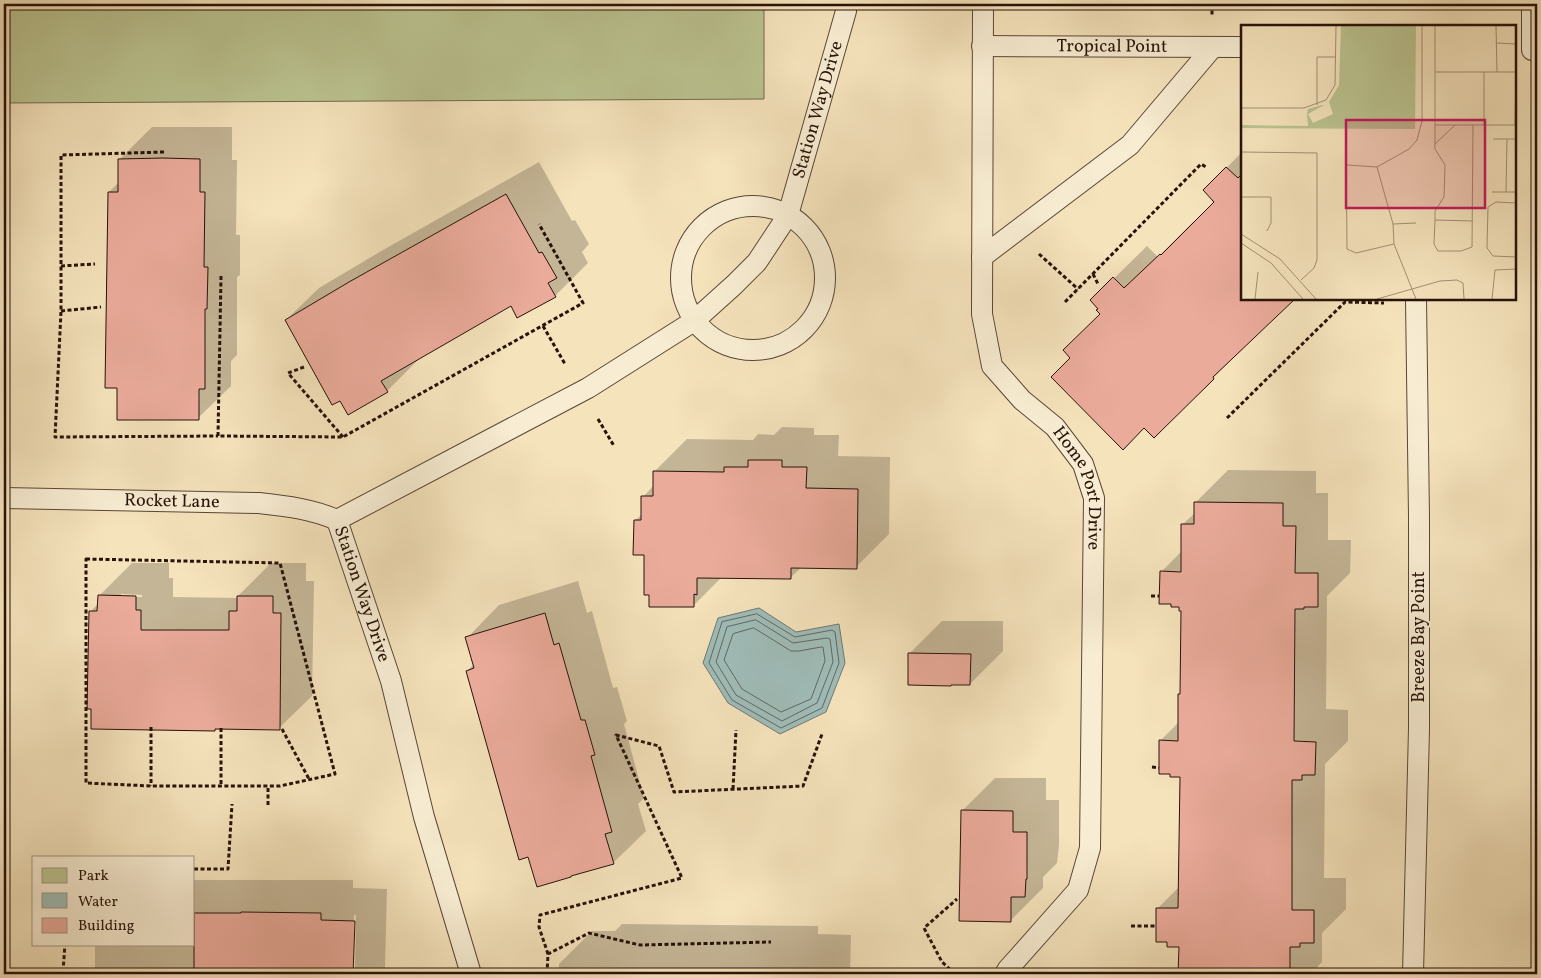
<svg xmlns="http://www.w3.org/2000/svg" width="1541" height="978" font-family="Vollkorn,serif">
<rect width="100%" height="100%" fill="#f5e3bc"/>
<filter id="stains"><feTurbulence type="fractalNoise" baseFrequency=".004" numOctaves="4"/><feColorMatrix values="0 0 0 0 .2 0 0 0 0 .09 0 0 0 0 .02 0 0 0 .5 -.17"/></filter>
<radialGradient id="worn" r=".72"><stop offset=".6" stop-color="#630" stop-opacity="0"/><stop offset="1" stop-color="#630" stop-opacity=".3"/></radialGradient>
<path fill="#bbc491" stroke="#716b4c" d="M 4,4 L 764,4 L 764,99 L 4,103 Z"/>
<path fill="#9fbdb9" stroke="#6f7972" d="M 759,608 L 796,632 L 839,624 L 845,663 L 826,712 L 780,734 L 728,703 L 703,663 L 718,618 Z"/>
<g fill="#0003" fill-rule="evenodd">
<path d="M 152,127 L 232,127 L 232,160 L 237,160 L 236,235 L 240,235 L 240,275 L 237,277 L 237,355 L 231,361 L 231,386 L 198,418 L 118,386 L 109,192 L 119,182 L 119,160 Z"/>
<path d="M 1242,152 L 1242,299 L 1293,299 L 1154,436 L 1072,357 L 1101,313 L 1099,309 L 1092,300 L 1147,246 L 1158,257 L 1193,222 L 1195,223 L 1214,203 L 1211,200 L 1212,198 L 1205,190 Z"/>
<path d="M 539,162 L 572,221 L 575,220 L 589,244 L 582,252 L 588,263 L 555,296 L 511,305 L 420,358 L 387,391 L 286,320 L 319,288 L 383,250 Z"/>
<path d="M 782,427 L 814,428 L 814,435 L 839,435 L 838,456 L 890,457 L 889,534 L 856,567 L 802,567 L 790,578 L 722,577 L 693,606 L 646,554 L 635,521 L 642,514 L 643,497 L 654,485 L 654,472 L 687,439 L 753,440 L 758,434 L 774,435 Z"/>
<path d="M 1228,470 L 1316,471 L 1316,493 L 1328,493 L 1328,540 L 1351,540 L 1350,573 L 1327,596 L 1326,709 L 1348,710 L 1348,741 L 1325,764 L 1324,878 L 1346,878 L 1346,909 L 1322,933 L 1322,962 L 1311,974 L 1180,974 L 1180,946 L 1158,908 L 1179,887 L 1181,776 L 1161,740 L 1179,722 L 1179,694 L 1181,692 L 1182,610 L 1161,572 L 1182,551 L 1182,525 L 1196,512 L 1196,502 Z"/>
<path d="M 132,563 L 169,563 L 169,578 L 173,578 L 173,597 L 238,598 L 238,596 L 271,563 L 306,563 L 306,581 L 314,581 L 312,696 L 279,728 L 217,728 L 214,730 L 90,612 L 99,603 L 99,596 ZM 121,594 L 142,595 L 142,597 L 121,597 Z"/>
<path d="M 578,581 L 587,613 L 592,611 L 613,688 L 617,687 L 627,721 L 624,724 L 644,798 L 638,804 L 646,831 L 613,863 L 467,671 L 474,664 L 467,638 L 499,605 Z"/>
<path d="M 942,621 L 1003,621 L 1003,651 L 970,684 L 952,684 L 951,685 L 910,653 Z"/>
<path d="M 995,778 L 1046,778 L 1046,800 L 1059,800 L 1059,845 L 1057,863 L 1043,877 L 1043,888 L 1011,920 L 962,811 Z"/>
<path d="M 194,880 L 353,880 L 353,888 L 387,889 L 385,968 L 379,974 L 95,974 L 95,944 L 194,944 ZM 354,915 L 356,915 L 355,970 L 352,970 Z"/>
<path d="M 622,924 L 818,926 L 818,934 L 851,935 L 850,974 L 559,974 L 559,964 L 592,931 L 615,931 Z"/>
</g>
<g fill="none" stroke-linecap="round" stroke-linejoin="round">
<g stroke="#636860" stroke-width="1">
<path d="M 757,614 L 795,637 L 832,630 L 835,632 L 839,663 L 822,708 L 781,728 L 732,700 L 709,663 L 722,622 Z"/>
<path d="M 756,620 L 793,643 L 827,638 L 830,639 L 833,662 L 817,703 L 782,721 L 736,695 L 716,662 L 727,627 Z"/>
<path d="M 754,628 L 791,651 L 799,651 L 821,647 L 823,647 L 825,661 L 811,699 L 781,712 L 742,689 L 724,660 L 733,634 Z"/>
</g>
</g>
<g fill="#ebab9b" stroke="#271208">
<path d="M 163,158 L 200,159 L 200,192 L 205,192 L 204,267 L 208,267 L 207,309 L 205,309 L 205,389 L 199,389 L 199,420 L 117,420 L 117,388 L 105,388 L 108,192 L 118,192 L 118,159 Z"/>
<path d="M 1226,167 L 1238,178 L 1242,174 L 1242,299 L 1295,299 L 1213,377 L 1214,379 L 1154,438 L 1144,428 L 1123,450 L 1051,377 L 1070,358 L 1063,350 L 1100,314 L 1096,310 L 1098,309 L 1090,300 L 1113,277 L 1124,288 L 1160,254 L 1161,255 L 1214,202 L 1203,190 Z"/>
<path d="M 506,194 L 539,253 L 542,252 L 557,278 L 548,283 L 556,297 L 517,318 L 511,306 L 381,381 L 388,392 L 348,415 L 340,401 L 332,405 L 285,320 L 349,282 Z"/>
<path d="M 748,460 L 782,460 L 782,467 L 807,467 L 806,488 L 858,489 L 857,569 L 791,568 L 791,579 L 697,578 L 697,595 L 694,594 L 694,607 L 649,607 L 649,595 L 644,595 L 644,555 L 633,555 L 634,520 L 641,520 L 641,496 L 653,496 L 653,471 L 724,472 L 724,467 L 748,467 Z"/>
<path d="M 1194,502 L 1283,503 L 1283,526 L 1296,526 L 1295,573 L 1318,573 L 1318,607 L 1304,607 L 1304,609 L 1295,609 L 1294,741 L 1316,742 L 1315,775 L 1302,775 L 1302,780 L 1292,780 L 1292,910 L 1314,910 L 1314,943 L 1300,943 L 1300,947 L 1290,947 L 1290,974 L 1178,974 L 1179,947 L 1167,947 L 1167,942 L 1156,942 L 1156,908 L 1178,908 L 1180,777 L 1170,777 L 1170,774 L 1159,774 L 1159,740 L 1178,741 L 1178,694 L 1180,694 L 1181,611 L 1179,611 L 1179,607 L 1171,607 L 1171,604 L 1159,604 L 1160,571 L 1181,572 L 1181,524 L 1194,524 Z"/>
<path d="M 98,595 L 136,596 L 136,610 L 141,610 L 141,630 L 229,630 L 229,611 L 237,611 L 237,596 L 273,596 L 273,613 L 281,613 L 280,730 L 215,729 L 215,731 L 91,729 L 91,709 L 87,709 L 89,611 L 97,611 Z"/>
<path d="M 545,613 L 554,645 L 559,643 L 581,720 L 585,720 L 595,755 L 591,756 L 612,832 L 605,834 L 614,864 L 571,876 L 571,877 L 537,887 L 528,857 L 519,860 L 466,671 L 474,668 L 465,637 Z"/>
<path d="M 908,653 L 971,654 L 970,685 L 951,685 L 951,686 L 908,685 Z"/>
<path d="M 961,810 L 1013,811 L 1013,832 L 1027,832 L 1027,879 L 1026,879 L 1025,897 L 1011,897 L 1011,922 L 959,921 Z"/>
<path d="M 241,912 L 321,913 L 321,920 L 355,921 L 353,974 L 194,974 L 194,913 L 241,913 Z"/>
</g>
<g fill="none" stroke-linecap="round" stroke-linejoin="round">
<defs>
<g id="service">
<path id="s1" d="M 983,4 L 982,314 L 992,366 L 1022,400 L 1055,427 L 1083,464 L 1094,498 L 1090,848 L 1078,890 L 1008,969 L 1005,974"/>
<path d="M 1532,4 L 1532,50"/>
<path id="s2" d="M 982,46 L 1242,47"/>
<circle cx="753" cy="278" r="72"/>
<path d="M 982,257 L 1130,145 L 1213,47"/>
<path id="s3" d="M 4,498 L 259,503 C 286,506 312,509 337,520"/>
<path id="s4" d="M 337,520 L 588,388 L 694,321 L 734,285 L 757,262 L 788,215 L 846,11 L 846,4"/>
<path id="s5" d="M 337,520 L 391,681 L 424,817 L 471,974"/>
<path d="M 1413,974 L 1419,728 L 1419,516 L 1416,299"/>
</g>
</defs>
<use href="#service" stroke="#5a4635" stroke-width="22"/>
<g stroke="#271208" stroke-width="3" stroke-dasharray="4 2.5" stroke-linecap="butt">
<path d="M 1212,4 L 1212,16"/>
<path d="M 164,152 L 61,155 L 61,311 L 55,437 L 218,436"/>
<path d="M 1039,254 L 1078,289"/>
<path d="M 61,266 L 95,264"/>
<path d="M 1093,274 L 1098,284"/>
<path d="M 221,276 L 218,436 L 343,437 L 583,303 L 539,224"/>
<path d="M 1065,302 L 1201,164 L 1206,167"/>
<path d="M 61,311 L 101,307"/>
<path d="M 543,326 L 565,364"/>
<path d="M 304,367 L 288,373 L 343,437"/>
<path d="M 1227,418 L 1345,302 L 1384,303"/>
<path d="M 598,419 L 614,446"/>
<path d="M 86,559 L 280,563 L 335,774 L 280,786 L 151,786 L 86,783 Z"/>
<path d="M 1151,596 L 1159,596"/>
<path d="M 151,727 L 151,786"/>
<path d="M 221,728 L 221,786"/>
<path d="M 282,729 L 309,779"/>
<path d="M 1152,767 L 1159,768"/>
<path d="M 733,789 L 736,730"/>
<path d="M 268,805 L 268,786"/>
<path d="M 194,869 L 228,869 L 232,804"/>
<path d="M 1131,926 L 1156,926"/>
<path d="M 548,954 L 539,927 L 540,915 L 682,878 L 616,735 L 659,746 L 674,792 L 803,786 L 822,734"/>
<path d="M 63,972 L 65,944"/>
<path d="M 63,974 L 63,972 L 94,973"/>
<path d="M 547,974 L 548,954 L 589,933 L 640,945 L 771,942"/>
<path d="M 955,974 L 942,962 L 924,928 L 957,899"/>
</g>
<use href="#service" stroke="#f8edd3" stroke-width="20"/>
</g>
<g text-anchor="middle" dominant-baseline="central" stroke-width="4" stroke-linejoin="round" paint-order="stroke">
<g font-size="18" fill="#271208" stroke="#f8edd3">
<text stroke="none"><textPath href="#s2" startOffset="130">Tropical Point</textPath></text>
<text stroke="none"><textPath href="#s4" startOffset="661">Station Way Drive</textPath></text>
<text stroke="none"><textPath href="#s1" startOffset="519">Home Port Drive</textPath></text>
<text stroke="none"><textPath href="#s3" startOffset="168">Rocket Lane</textPath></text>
<text stroke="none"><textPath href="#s5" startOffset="78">Station Way Drive</textPath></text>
<text transform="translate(1419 637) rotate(-90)">Breeze Bay Point</text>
</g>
</g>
<g transform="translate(1241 25)">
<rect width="275" height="275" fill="#f5e3bc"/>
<path d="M 100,1 L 175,1 L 174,104 L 0,103 L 0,100 L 67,101 L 66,89 L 67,84 L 81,80 L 83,80 L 67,89 L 72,98 L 92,89 L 88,77 L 98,60 Z" fill="#bbc491"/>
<path fill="none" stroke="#a38f74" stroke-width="1" d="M 194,1 L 194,124 L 204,140 L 203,172 L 194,186 L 194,195 L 193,219 L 197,226 L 220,226 L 231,222 L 232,100M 255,1 L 256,47M 255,18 L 275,19M 194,47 L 275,47M 243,47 L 243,100M 76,80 L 76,32 L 95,32M 0,83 L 63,83 L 85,75 L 94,60 L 95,1M 194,100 L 275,100M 274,100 L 275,47M 252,114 L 275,114M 105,117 L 106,224 L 115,228 L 153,219M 194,119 L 214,100M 0,127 L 76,128 L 76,235 L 73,243 L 60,255M 106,140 L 136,142M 136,142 L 168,124 L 176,115 L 181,96 L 181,1M 136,142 L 152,199 L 153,219 L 175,274M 251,167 L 275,167M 265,167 L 266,114M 0,172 L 30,172 L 30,198 L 26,206M 275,178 L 255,177 L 247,182 L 246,223 L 252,231 L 275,232M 194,195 L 232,196M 152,199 L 175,198M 0,209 L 39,234 L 75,274M 0,218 L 30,238 L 62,274M 14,274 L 17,247M 136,274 L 199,256 L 216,255 L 222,258 L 223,274M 251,274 L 254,245 L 275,244"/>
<path fill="#c2185b" fill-opacity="0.15" stroke="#c2185b" stroke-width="2.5" d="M 105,95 L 244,95 L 244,183 L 105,183 Z"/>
<rect width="275" height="275" fill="none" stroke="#271208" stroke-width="2.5"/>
</g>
<rect width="1541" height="978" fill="none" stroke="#f5e3bc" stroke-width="20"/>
<rect x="5" y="5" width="1531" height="968" fill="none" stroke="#271208" stroke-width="2.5"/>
<rect x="10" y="10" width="1521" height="958" fill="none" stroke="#271208"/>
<rect x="32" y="856" width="162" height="90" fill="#f8edd3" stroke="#a49582"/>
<rect x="42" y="868" width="25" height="15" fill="#bbc491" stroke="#a49582"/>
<text x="78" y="880" font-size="15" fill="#271208">Park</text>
<rect x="42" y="893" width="25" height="15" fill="#9fbdb9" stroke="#a49582"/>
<text x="78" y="906" font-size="15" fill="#271208">Water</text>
<rect x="42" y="918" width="25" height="15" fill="#ebab9b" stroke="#a49582"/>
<text x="78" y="930" font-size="15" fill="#271208">Building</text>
<rect width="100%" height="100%" filter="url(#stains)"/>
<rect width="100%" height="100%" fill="url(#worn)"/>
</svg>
